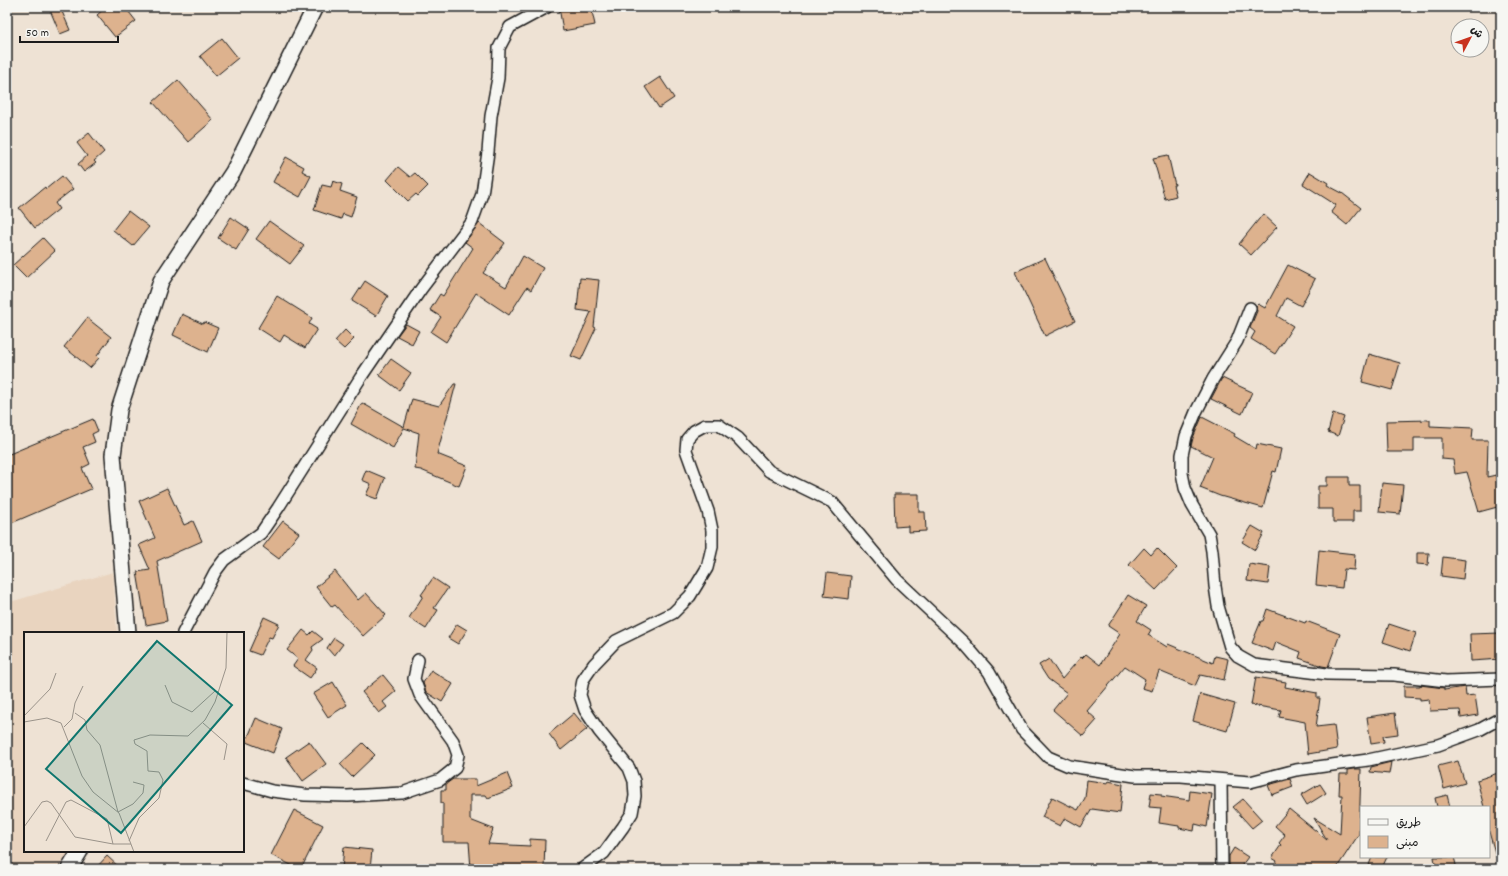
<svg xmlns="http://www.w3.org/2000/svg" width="1508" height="876" font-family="Dekko,'Playpen Sans Arabic',sans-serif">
<rect width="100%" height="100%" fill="#eee2d4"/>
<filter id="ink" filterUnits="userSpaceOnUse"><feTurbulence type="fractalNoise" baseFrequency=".025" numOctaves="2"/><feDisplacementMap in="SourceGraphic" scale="8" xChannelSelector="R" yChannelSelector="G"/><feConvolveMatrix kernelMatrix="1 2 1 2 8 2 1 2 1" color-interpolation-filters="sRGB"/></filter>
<g filter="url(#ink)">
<path fill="#e9d4bf" d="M 113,572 L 117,633 L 25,633 L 25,851 L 70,851 L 57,869 L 7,869 L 7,593 L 10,602 Z"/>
<g fill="#ddb28e" stroke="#1c1c1c">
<path d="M 55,7 L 60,7 L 70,30 L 60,34 L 50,10 Z"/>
<path d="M 106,7 L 125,7 L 136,21 L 115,37 L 97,15 Z"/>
<path d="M 559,7 L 591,7 L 595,25 L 563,31 Z"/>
<path d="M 222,38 L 238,58 L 216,76 L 200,56 Z"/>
<path d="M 660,77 L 674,98 L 659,108 L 645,87 Z"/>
<path d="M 178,80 L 213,120 L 188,142 L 153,102 Z"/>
<path d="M 89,133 L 104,152 L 94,161 L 96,163 L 84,172 L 78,164 L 87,156 L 77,143 Z"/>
<path d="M 1168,155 L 1175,185 L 1173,185 L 1176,196 L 1165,199 L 1153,158 Z"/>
<path d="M 286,157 L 304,167 L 302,171 L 311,176 L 300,197 L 273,182 Z"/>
<path d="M 398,167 L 410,177 L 415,173 L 428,186 L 418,196 L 416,194 L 408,201 L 387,180 Z"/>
<path d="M 1310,172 L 1328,183 L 1327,185 L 1342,193 L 1361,208 L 1347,225 L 1331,212 L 1336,205 L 1303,184 Z"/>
<path d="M 62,176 L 73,189 L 55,203 L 59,209 L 35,228 L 19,208 L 45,187 L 46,189 Z"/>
<path d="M 333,181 L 342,184 L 340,191 L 357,197 L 351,217 L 343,214 L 341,219 L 314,210 L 322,185 L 331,187 Z"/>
<path d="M 128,211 L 149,227 L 133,246 L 113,230 Z"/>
<path d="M 1263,214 L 1277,227 L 1251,255 L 1239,244 Z"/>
<path d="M 231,217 L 249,229 L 236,250 L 218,238 Z"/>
<path d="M 269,221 L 304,246 L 290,264 L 256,239 Z"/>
<path d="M 479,223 L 505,243 L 483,273 L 506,287 L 523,256 L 543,268 L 531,290 L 527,287 L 509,315 L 476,293 L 446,342 L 431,332 L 441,317 L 430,310 L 440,294 L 443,296 L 473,248 L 465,242 Z"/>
<path d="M 43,238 L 55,251 L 26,278 L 13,265 Z"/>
<path d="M 1045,258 L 1075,321 L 1045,336 L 1015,272 Z"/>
<path d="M 1288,265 L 1315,279 L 1301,306 L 1286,298 L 1277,316 L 1293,326 L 1275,354 L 1251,339 L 1255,332 L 1250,328 L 1257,311 L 1256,306 L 1258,304 L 1265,308 Z"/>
<path d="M 580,278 L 599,280 L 594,327 L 596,328 L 581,360 L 571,356 L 591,312 L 577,310 Z"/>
<path d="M 365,281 L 388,296 L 376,316 L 352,301 Z"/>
<path d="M 277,296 L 312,318 L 309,324 L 317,329 L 305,348 L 284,335 L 280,342 L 258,328 Z"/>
<path d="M 182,314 L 203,324 L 204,322 L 218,328 L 208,352 L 173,335 Z"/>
<path d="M 87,318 L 111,337 L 97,356 L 99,358 L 90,368 L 64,347 Z"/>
<path d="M 406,324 L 419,331 L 412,344 L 397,336 Z"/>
<path d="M 345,330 L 354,339 L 344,349 L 335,341 Z"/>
<path d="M 1369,354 L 1400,363 L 1392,390 L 1362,382 Z"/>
<path d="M 391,359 L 411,373 L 399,390 L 379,375 Z"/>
<path d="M 1222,378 L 1252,392 L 1242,414 L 1211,399 Z"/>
<path d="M 454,384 L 456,384 L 437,454 L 467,466 L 459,486 L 421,470 L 415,469 L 419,433 L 404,428 L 393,448 L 351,424 L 362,403 L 404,427 L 412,399 L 439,406 Z"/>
<path d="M 1333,413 L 1344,417 L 1338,436 L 1328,432 Z"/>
<path d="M 1202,417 L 1235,434 L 1234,436 L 1256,449 L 1257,444 L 1281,449 L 1276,472 L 1273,471 L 1263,508 L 1220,496 L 1200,488 L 1213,457 L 1191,446 L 1193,438 Z"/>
<path d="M 93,419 L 98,431 L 92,434 L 95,442 L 83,447 L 90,464 L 82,468 L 91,489 L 7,525 L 7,455 Z"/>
<path d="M 1430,420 L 1430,426 L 1473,428 L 1472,440 L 1488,440 L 1487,477 L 1496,475 L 1501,493 L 1501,506 L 1479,512 L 1467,472 L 1455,474 L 1453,460 L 1442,459 L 1442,438 L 1414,438 L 1414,452 L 1387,452 L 1386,421 Z"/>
<path d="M 366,470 L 385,478 L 377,499 L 366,495 L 371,484 L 362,480 Z"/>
<path d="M 1327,477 L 1349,477 L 1349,486 L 1360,486 L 1360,511 L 1353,511 L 1353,522 L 1333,522 L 1333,509 L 1318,509 L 1318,486 L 1327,486 Z"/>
<path d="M 1382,483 L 1403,485 L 1400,514 L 1379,512 Z"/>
<path d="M 167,488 L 184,525 L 193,521 L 202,541 L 157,561 L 167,621 L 146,625 L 137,572 L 150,570 L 139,545 L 155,538 L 139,501 Z"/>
<path d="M 894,494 L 919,494 L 919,512 L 925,512 L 926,531 L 908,532 L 908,526 L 895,527 Z"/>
<path d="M 283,521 L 299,533 L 279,559 L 263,547 Z"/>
<path d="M 1252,526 L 1264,533 L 1255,550 L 1242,542 Z"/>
<path d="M 1144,548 L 1151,555 L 1157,548 L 1177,568 L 1156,590 L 1129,565 Z"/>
<path d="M 1319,550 L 1355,554 L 1354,570 L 1344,569 L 1342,588 L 1316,585 Z"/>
<path d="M 1417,553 L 1429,553 L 1428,565 L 1417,564 Z"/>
<path d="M 1443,557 L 1465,560 L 1463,579 L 1441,576 Z"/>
<path d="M 1249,564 L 1270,567 L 1268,584 L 1247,581 Z"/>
<path d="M 335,571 L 358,600 L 366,593 L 386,615 L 363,636 L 335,605 L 332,607 L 316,587 Z"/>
<path d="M 827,573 L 851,576 L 849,599 L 824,596 Z"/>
<path d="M 433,578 L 448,588 L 434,608 L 438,610 L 426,629 L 409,618 L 423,596 L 421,595 Z"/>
<path d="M 1128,595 L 1146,606 L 1137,621 L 1151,630 L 1148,635 L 1167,647 L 1168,644 L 1213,663 L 1215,656 L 1228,659 L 1224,680 L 1200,675 L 1195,686 L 1159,671 L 1152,691 L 1142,688 L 1145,679 L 1125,666 L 1087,711 L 1097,720 L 1083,736 L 1053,710 L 1067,693 L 1048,679 L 1039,665 L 1049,659 L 1062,679 L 1081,657 L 1082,658 L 1086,654 L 1100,665 L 1120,634 L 1108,626 Z"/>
<path d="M 1267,609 L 1305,623 L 1306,621 L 1340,634 L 1328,667 L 1322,666 L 1299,658 L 1301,652 L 1276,642 L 1273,651 L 1252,643 L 1261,621 L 1263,621 Z"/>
<path d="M 264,617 L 279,624 L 272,638 L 269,637 L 260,655 L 249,651 Z"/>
<path d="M 457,624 L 467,630 L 458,644 L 448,638 Z"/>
<path d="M 1389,624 L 1416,633 L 1410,651 L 1383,642 Z"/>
<path d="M 303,630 L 309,635 L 313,631 L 323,639 L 312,647 L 313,650 L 306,660 L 317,668 L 310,678 L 293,666 L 298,659 L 287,650 Z"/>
<path d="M 1501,633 L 1501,659 L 1471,661 L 1470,634 Z"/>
<path d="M 334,638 L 343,644 L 334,656 L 327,648 Z"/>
<path d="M 431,670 L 453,684 L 442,702 L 426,692 L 423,683 Z"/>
<path d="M 383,675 L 396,691 L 383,702 L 387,707 L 379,713 L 362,692 Z"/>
<path d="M 1256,677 L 1286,682 L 1285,687 L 1317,693 L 1317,698 L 1320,698 L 1316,727 L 1334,725 L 1337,749 L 1308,754 L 1305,722 L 1279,717 L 1281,710 L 1251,705 Z"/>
<path d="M 333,682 L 347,705 L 328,717 L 313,694 Z"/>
<path d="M 1420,685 L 1444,688 L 1444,690 L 1465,687 L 1466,696 L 1475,695 L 1478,715 L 1461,718 L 1460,710 L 1430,711 L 1429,699 L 1420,700 L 1420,698 L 1404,697 L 1404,686 L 1420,686 Z"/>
<path d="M 1200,694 L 1235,704 L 1227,731 L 1193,721 Z"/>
<path d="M 574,713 L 587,729 L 561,750 L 549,734 Z"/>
<path d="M 1395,713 L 1398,734 L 1383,736 L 1384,742 L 1371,744 L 1367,717 Z"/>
<path d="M 256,718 L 282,729 L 273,753 L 246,742 Z"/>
<path d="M 309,741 L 326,764 L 303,781 L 286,757 Z"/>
<path d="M 363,743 L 375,755 L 352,777 L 340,764 Z"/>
<path d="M 1458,761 L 1465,783 L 1444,789 L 1438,766 Z"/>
<path d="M 1391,762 L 1389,774 L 1370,772 L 1371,767 Z"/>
<path d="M 1354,769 L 1361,769 L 1359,834 L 1336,869 L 1272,869 L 1277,861 L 1272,858 L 1281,845 L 1279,843 L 1285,835 L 1275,826 L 1289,809 L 1327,840 L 1314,818 L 1340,834 L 1342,795 L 1339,795 L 1340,774 L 1348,774 L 1348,770 Z"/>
<path d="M 1501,772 L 1501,862 L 1498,863 L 1489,832 L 1489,807 L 1484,807 L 1477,780 Z"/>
<path d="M 507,773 L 513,788 L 488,798 L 486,795 L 470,795 L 470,820 L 493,829 L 488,844 L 530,846 L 530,839 L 545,840 L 544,869 L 492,867 L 492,869 L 471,869 L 469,842 L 443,842 L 443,803 L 441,803 L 441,790 L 446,790 L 446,784 L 453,779 L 476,779 L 476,786 Z"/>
<path d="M 1290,779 L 1293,787 L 1272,795 L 1268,785 Z"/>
<path d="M 1087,780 L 1108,783 L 1108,781 L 1123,784 L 1120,813 L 1092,809 L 1081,827 L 1065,818 L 1060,826 L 1042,817 L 1052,797 L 1078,810 L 1085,798 Z"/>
<path d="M 1320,784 L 1326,793 L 1307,805 L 1301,795 Z"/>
<path d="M 1190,791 L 1212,794 L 1207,827 L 1195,824 L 1194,831 L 1179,828 L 1179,826 L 1159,823 L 1161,808 L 1149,807 L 1151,793 L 1161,794 L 1161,796 L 1189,800 Z"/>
<path d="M 1447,795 L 1450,807 L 1437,807 L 1435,798 Z"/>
<path d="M 1243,799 L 1262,820 L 1252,828 L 1233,807 Z"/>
<path d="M 294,810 L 323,825 L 301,869 L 299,869 L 271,855 Z"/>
<path d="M 344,847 L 372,850 L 370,869 L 342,869 Z"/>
<path d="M 1234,848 L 1248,857 L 1239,869 L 1235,869 L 1229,865 L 1229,856 Z"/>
<path d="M 107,856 L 121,869 L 95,869 Z"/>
<path d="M 1372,857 L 1387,857 L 1382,868 L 1377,868 L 1369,865 Z"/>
<path d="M 1434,857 L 1454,857 L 1457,869 L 1436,869 Z"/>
</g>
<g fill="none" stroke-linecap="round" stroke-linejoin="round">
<defs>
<g id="street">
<path d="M 1250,308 L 1237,341 L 1213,379 L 1196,412 L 1186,436 L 1182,455 L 1182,473 L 1185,488 L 1192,505 L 1209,534 L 1212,551 L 1215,586 L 1218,606 L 1230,647 L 1238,656 L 1254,665 L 1327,674 L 1394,675 L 1446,681 L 1501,679"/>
<path d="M 183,633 L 215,572 L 224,560 L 261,533 L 278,508 L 361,377 L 421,289 L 472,222 L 482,194 L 488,152 L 491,116 L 498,78 L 499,48 L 510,27 L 547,7"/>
<path d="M 1221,781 L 1222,869"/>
<path d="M 243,783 L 272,791 L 305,795 L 348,796 L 402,793 L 440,780 L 455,768 L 458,755 L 453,741 L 420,695 L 414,679 L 418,660"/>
<path d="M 582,869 L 604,853 L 623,827 L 632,813 L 635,796 L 634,781 L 629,768 L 599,731 L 585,710 L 580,695 L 583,680 L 594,664 L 616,641 L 673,613 L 690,596 L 707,568 L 712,547 L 712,530 L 708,511 L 686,450 L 687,439 L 694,431 L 705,425 L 719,425 L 738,438 L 769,471 L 814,493 L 832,502 L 897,580 L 964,643 L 989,672 L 1022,730 L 1048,757 L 1069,766 L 1135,776 L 1181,776 L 1250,782 L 1296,770 L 1368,760 L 1438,745 L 1479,730 L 1501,718"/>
</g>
<g id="secondary">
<path d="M 128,633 L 113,455 L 119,410 L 161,281 L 233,172 L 315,7"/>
<path d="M 69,869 L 80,851"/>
</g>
</defs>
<use href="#street" stroke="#1c1c1c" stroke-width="14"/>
<use href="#secondary" stroke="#1c1c1c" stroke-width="18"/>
<use href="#street" stroke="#f6f6f2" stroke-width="11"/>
<use href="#secondary" stroke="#f6f6f2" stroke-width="15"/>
</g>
</g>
<g transform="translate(24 632)">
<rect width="220" height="220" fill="#eee2d4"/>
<path fill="none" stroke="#9a938a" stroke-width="1" d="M 141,53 L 148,70 L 168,80 L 191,59 L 194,60M 51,81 L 61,88 L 63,98 L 76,113 L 94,180 L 109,172 L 119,161 L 120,153 L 109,150M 0,84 L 26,57 L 32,41M 0,90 L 23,86 L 37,91 L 58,144 L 69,160 L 95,181 L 110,220M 179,91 L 203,112 L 200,128M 40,95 L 48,87 L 51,71 L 59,54M 0,195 L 18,170 L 23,169 L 27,171 L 51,205 L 89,212M 22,209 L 42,170 L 47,168 L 83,187 L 89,212 L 107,212M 105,209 L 115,186 L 135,166 L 139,148 L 135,140 L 124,139 L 123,119 L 111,112 L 110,108 L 126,103 L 164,104 L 181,88 L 191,70 L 202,36 L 203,0"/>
<path fill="#0f766e" fill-opacity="0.15" stroke="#0f766e" stroke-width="2" d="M 133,9 L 208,73 L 97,201 L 22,137 Z"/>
<rect width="220" height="220" fill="none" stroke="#1c1c1c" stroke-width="2"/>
</g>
<rect width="1508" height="876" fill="none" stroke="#f6f6f2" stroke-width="24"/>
<rect x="12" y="12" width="1484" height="852" fill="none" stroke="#1c1c1c" stroke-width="1.5" filter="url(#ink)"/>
<rect x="1360" y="806" width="130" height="52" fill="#f6f6f2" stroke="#9f9f9c"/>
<rect x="1368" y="819" width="20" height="6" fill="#f6f6f2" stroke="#9f9f9c"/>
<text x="1396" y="826" font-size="12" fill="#1c1c1c">طريق</text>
<rect x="1368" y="836" width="20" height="12" fill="#ddb28e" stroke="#9f9f9c"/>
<text x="1396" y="846" font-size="12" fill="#1c1c1c">مبنى</text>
<g transform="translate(1470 38) rotate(49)"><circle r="19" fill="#f6f6f2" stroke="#9f9f9c"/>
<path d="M0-3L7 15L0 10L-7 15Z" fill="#c8321e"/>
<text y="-6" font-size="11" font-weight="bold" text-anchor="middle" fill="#1c1c1c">ش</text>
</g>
<path d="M20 36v6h98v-6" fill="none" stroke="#1c1c1c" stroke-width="2"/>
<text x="26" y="36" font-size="12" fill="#1c1c1c" stroke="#f6f6f2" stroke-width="3" paint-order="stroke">50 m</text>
</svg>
